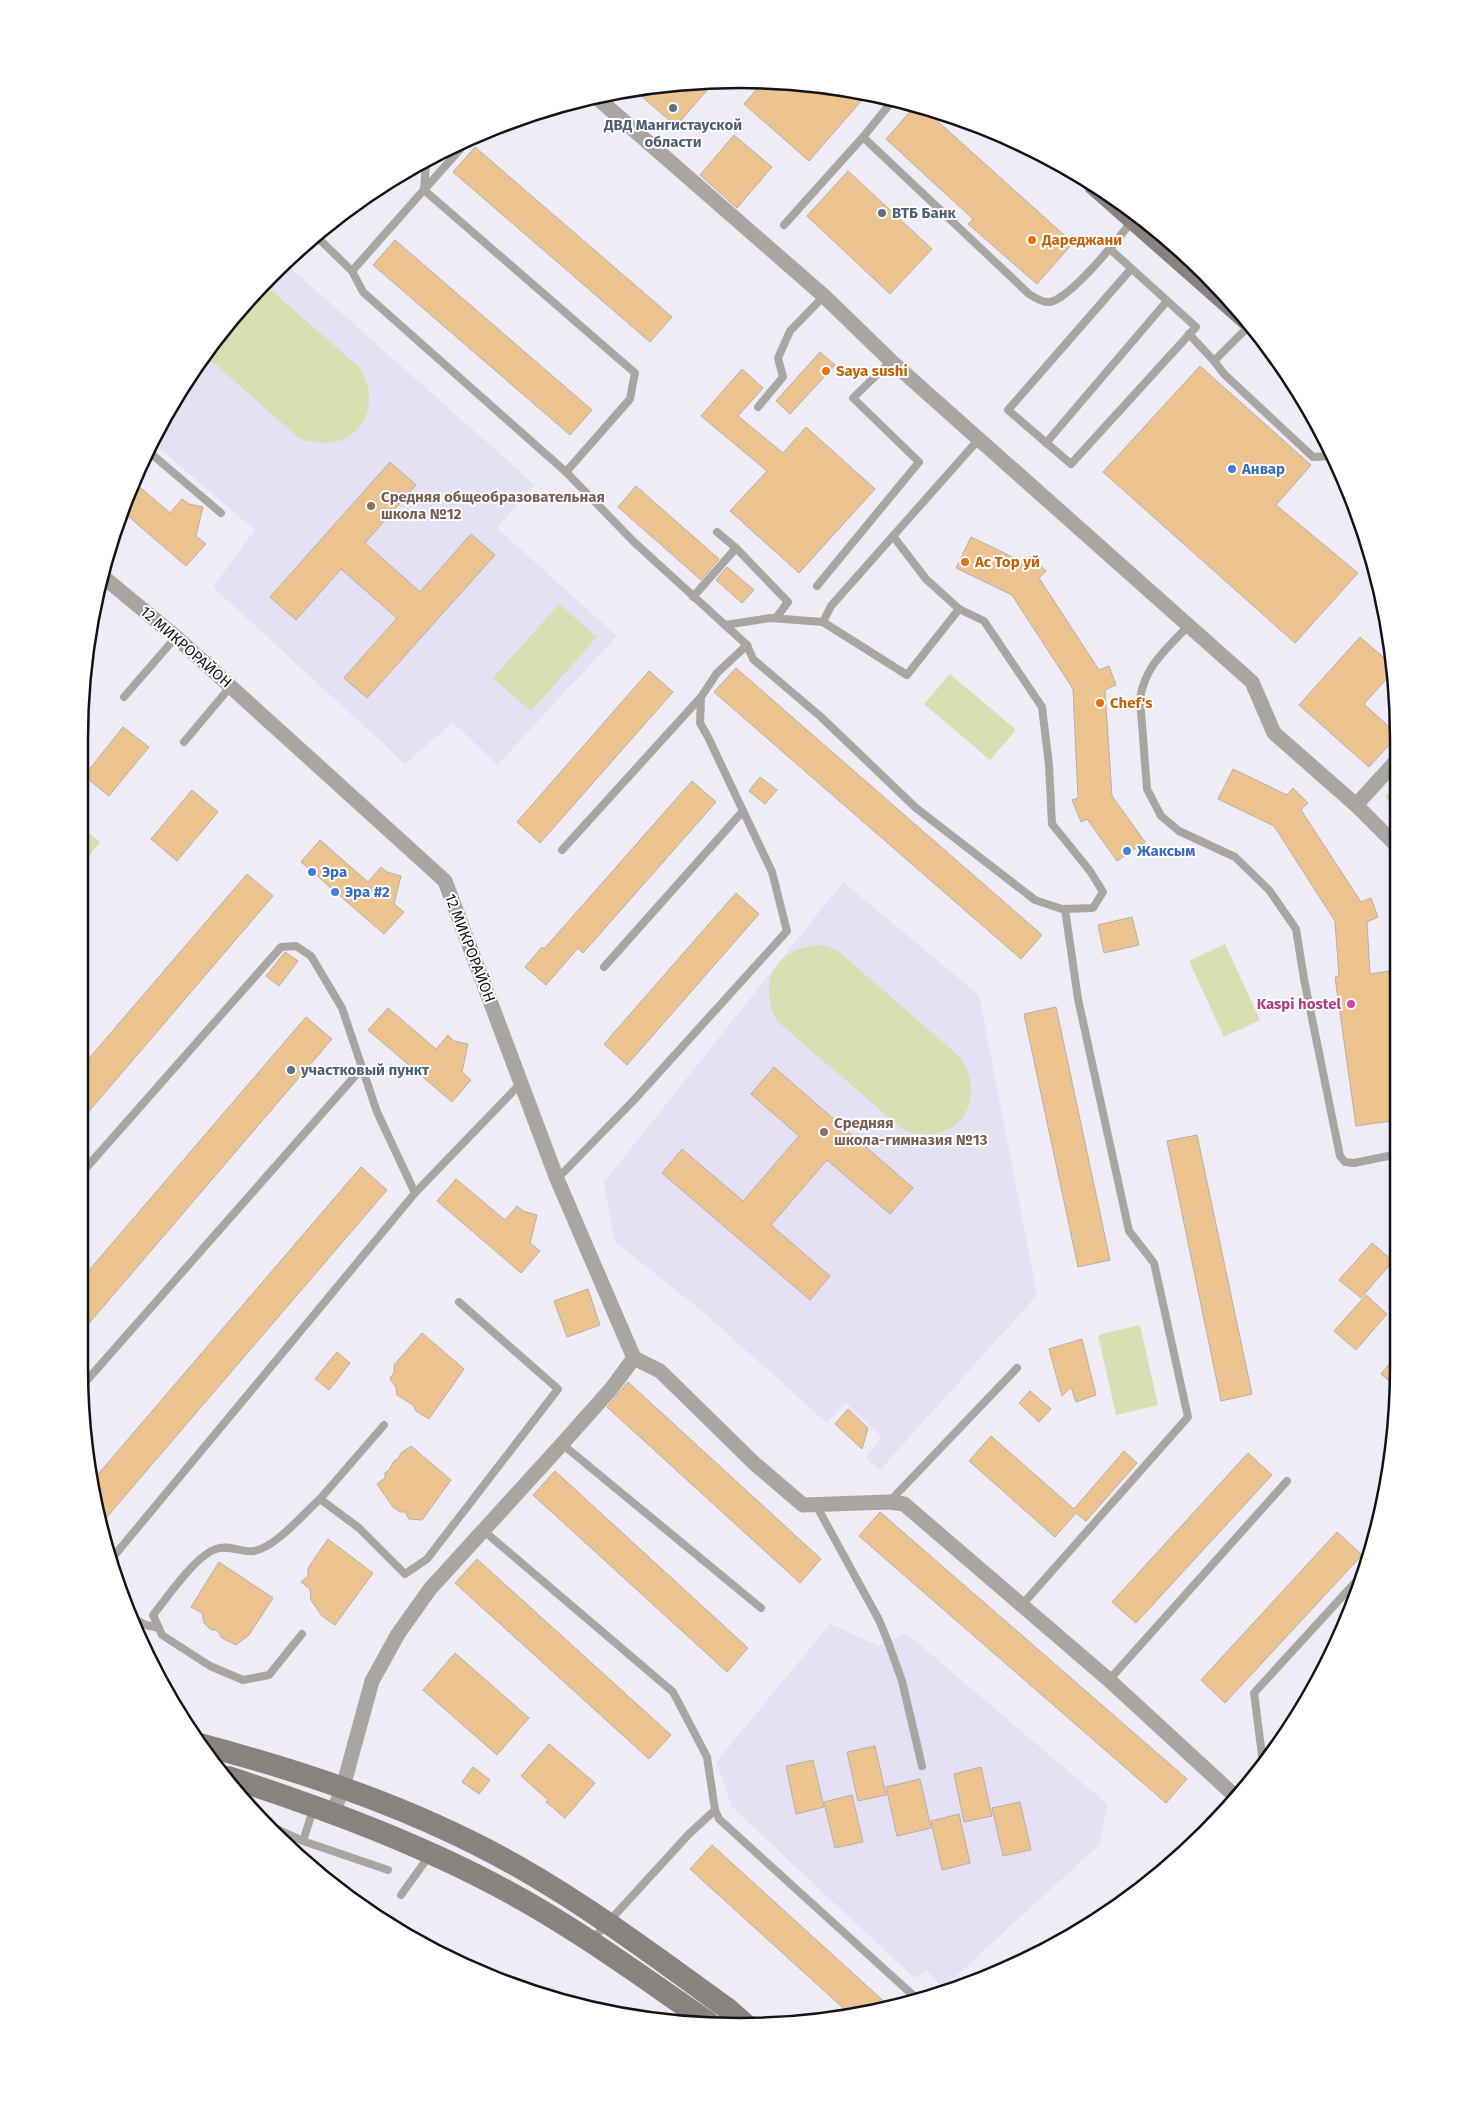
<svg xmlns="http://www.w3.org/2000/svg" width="1477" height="2105" font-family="'Fira Sans',sans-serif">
<rect width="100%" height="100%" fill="#edecf7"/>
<g fill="#e3e1f3">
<path d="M 284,262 L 535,485 L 497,528 L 617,636 L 497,765 L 453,722 L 405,764 L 213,587 L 255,530 L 152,442 L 167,409 L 272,272 Z"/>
<path d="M 843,882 L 979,995 L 1037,1295 L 880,1470 L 866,1458 L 882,1437 L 846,1403 L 827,1423 L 704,1313 L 614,1241 L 604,1182 Z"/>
<path d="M 830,1624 L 879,1646 L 906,1633 L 1107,1804 L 1100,1844 L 943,1988 L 926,1970 L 914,1978 L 732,1807 L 716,1762 Z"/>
</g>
<g fill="#d9dfb1">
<path d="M 263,283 L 360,368 C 387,415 349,458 299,438 L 207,357 Z"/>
<path d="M 559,604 L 597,637 L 531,711 L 493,678 Z"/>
<path d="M 950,674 L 1016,730 L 990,760 L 924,704 Z"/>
<path d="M 1398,782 L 1398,809 L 1385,797 Z"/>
<path d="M 79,825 L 100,842 L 79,869 Z"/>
<path d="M 1225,944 L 1260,1020 L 1224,1037 L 1189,961 Z"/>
<path d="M 822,945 L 837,950 L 962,1059 C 989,1106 952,1150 902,1129 L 776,1020 C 757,979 777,947 822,945 Z"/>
<path d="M 1140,1325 L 1158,1405 L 1116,1415 L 1098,1335 Z"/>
</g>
<g fill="#edc38f" stroke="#b7b0a7">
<path d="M 715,81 L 676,126 L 633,89 L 701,82 Z"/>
<path d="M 764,81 L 867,91 L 869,92 L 809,161 L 744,104 Z"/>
<path d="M 915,106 L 924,109 L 1073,243 L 1037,284 L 968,224 L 973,219 L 886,139 Z"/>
<path d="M 734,135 L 772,167 L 737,208 L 700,175 Z"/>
<path d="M 475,147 L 672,317 L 650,342 L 453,172 Z"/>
<path d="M 848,171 L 932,249 L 890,294 L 807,216 Z"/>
<path d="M 395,240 L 592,410 L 570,435 L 373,265 Z"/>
<path d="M 820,352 L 835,365 L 790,414 L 776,401 Z"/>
<path d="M 1200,366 L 1311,465 L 1276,505 L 1358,573 L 1295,643 L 1103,472 Z"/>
<path d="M 742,369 L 763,388 L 738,416 L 783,453 L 806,427 L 875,489 L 799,573 L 730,511 L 767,471 L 701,416 Z"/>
<path d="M 390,462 L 416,485 L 365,543 L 420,592 L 471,534 L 495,555 L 367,698 L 344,678 L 397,618 L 341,569 L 296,620 L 270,597 Z"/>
<path d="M 134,482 L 170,513 L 182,499 L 189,504 L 203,507 L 196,536 L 206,544 L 186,566 L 121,510 Z"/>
<path d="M 636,486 L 719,559 L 701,580 L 618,507 Z"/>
<path d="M 971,537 L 1025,563 L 1031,556 L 1046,571 L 1039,578 L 1099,670 L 1109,666 L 1116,685 L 1105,690 L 1112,796 L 1145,842 L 1117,861 L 1087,819 L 1081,822 L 1072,800 L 1078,798 L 1073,689 L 1012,595 L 956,568 Z"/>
<path d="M 727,567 L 754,590 L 742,603 L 716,580 Z"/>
<path d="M 1360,637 L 1391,664 L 1392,673 L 1364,704 L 1398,735 L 1369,767 L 1299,705 Z"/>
<path d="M 736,668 L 1042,935 L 1021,959 L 714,692 Z"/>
<path d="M 649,671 L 673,692 L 540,843 L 517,822 Z"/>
<path d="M 123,727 L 149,747 L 109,796 L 84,776 Z"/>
<path d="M 1233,769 L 1287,795 L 1293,788 L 1308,803 L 1301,810 L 1361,902 L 1371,898 L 1378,917 L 1367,922 L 1370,974 L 1390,971 L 1398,1029 L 1398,1120 L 1356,1126 L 1335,977 L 1339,976 L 1335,921 L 1274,826 L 1218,799 Z"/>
<path d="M 760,777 L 777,790 L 765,804 L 749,791 Z"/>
<path d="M 692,781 L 716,802 L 583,953 L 578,948 L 546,985 L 525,967 L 542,947 L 544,949 Z"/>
<path d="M 192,790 L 218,812 L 177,861 L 151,839 Z"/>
<path d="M 320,840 L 368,882 L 381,867 L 387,872 L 401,876 L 394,904 L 404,912 L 384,934 L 301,862 Z"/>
<path d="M 247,874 L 273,896 L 79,1123 L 79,1070 Z"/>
<path d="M 736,893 L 759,914 L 627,1065 L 604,1044 Z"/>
<path d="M 1132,917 L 1139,945 L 1104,953 L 1098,925 Z"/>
<path d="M 285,952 L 298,961 L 279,986 L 266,976 Z"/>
<path d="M 1056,1007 L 1110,1260 L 1078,1267 L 1024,1014 Z"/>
<path d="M 388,1008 L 436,1049 L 448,1035 L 454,1041 L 468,1044 L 462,1072 L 471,1080 L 452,1102 L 368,1030 Z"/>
<path d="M 306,1017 L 332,1039 L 79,1335 L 79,1282 Z"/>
<path d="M 774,1067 L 913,1188 L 890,1214 L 827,1160 L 771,1225 L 830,1276 L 810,1300 L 662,1173 L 682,1149 L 743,1201 L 799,1136 L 751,1094 Z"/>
<path d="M 1197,1135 L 1252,1394 L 1221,1401 L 1167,1141 Z"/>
<path d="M 361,1167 L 387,1190 L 100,1525 L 94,1479 Z"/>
<path d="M 456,1179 L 505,1220 L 517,1206 L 523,1211 L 537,1215 L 530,1243 L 540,1251 L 521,1273 L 437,1201 Z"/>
<path d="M 1372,1243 L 1393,1261 L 1361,1298 L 1339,1280 Z"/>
<path d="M 588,1289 L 600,1325 L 567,1337 L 554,1301 Z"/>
<path d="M 1366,1295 L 1387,1314 L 1356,1350 L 1334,1331 Z"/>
<path d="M 422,1333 L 464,1369 L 429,1419 L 416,1411 L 413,1405 L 397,1395 L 396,1387 L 390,1379 L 394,1372 L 394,1365 Z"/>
<path d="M 1082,1339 L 1096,1395 L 1076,1402 L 1071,1387 L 1062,1396 L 1049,1349 Z"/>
<path d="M 337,1352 L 350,1363 L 329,1390 L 315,1379 Z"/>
<path d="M 1398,1354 L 1398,1366 L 1396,1387 L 1381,1374 Z"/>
<path d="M 628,1382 L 821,1559 L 800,1583 L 607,1407 Z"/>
<path d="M 1030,1391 L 1051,1409 L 1039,1422 L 1019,1403 Z"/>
<path d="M 848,1409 L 868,1428 L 862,1449 L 835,1424 Z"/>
<path d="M 991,1436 L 1074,1509 L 1124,1451 L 1137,1463 L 1086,1521 L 1076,1513 L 1055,1537 L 969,1461 Z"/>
<path d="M 411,1446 L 451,1480 L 422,1520 L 409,1519 L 405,1512 L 400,1512 L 393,1507 L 377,1484 L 385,1478 L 385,1473 L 389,1470 L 394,1461 L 398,1459 L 401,1453 Z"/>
<path d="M 1248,1453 L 1272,1475 L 1136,1623 L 1112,1602 Z"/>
<path d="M 555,1471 L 748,1648 L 727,1672 L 533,1495 Z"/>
<path d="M 880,1512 L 1187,1779 L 1166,1803 L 859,1536 Z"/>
<path d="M 1337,1532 L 1362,1555 L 1225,1703 L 1201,1680 Z"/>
<path d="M 328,1539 L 373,1573 L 335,1625 L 322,1616 L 311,1600 L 310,1589 L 301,1582 L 308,1576 L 308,1568 Z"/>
<path d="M 477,1559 L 671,1735 L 649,1759 L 455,1583 Z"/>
<path d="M 219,1562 L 273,1598 L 249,1635 L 236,1645 L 222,1638 L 217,1630 L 211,1630 L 204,1623 L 202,1613 L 191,1607 Z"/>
<path d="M 455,1653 L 529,1718 L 497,1755 L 423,1690 Z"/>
<path d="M 549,1744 L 595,1783 L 565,1818 L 546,1802 L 548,1800 L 521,1776 Z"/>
<path d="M 875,1746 L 886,1795 L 858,1801 L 847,1752 Z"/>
<path d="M 813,1760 L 824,1807 L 796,1814 L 786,1766 Z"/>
<path d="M 473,1767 L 490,1780 L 479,1794 L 462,1782 Z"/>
<path d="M 981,1767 L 992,1816 L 964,1822 L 954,1774 Z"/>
<path d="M 920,1779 L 931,1828 L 897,1836 L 886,1787 Z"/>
<path d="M 852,1795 L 863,1842 L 835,1848 L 824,1802 Z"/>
<path d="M 1020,1802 L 1031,1850 L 1003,1856 L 992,1808 Z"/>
<path d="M 959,1814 L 970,1863 L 942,1870 L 931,1821 Z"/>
<path d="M 712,1845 L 889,2006 L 867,2014 L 852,2016 L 690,1869 Z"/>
</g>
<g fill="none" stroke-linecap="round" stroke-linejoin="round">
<g stroke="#a9a6a2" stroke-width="8">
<path d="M 863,137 L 1029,294 C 1035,298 1043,303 1050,302 C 1071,298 1118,239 1132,221"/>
<path d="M 424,162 L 426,164 L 424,190 L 635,373 L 630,399 L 566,472 L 363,292 L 352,271 L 470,138"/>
<path d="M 784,225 L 863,137 L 894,99"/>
<path d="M 316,236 L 352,271"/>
<path d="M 1110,249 L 1196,327 L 1071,464 L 1008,410 L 1131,269"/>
<path d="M 1251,324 L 1214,361 L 1224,374 L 1313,457 L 1333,456"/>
<path d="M 1189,334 L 1214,361"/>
<path d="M 758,407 L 783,377 L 778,358 L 790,331 L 824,296"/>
<path d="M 1046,443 L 1167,301"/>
<path d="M 148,451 L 221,513"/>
<path d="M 566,472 L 634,542 L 725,625 L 770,618 L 823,622 L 831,606 L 979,439"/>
<path d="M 717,532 L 736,548 L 788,602 L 776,618"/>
<path d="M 817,586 L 919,462 L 853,398 L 891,361"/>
<path d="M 693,597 L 736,548"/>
<path d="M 823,622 L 907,675 L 959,609"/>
<path d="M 725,625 L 747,645 L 753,659 L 821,717 L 916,808 L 1035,900 L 1062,909 L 1093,908 L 1103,892 L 1090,871 L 1052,824 L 1049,765 L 1042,707 L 984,621 L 959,609 L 926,579 L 893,536"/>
<path d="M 1189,625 C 1167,649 1145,665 1140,699 L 1147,789 L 1161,816 L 1179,831 L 1235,857 L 1269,890 L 1296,929 L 1304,979 L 1340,1156 L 1345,1162 L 1354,1163 L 1398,1154"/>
<path d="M 124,697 L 176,637"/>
<path d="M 184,742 L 231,686"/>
<path d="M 562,850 L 701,697"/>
<path d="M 604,967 L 743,811"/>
<path d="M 79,1176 L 281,947 L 296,946 L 311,956 L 342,1008 L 377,1112 L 415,1193 L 109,1562"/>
<path d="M 557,1179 L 634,1100 L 787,931 L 772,872 L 708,737 L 700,723 L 701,697 L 717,673 L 747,645"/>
<path d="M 415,1193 L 521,1083"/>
<path d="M 81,1387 L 362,1068"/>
<path d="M 384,1425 L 320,1499 L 359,1528 L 405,1574 L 427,1559 L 558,1389 L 459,1302"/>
<path d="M 562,1444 L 761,1608"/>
<path d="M 889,1502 L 1017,1368"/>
<path d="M 816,1505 L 879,1620 L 888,1642 L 902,1681 L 922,1766"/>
<path d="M 484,1531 L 673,1692 L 707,1757 L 715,1810 L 689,1834 L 591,1941"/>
<path d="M 1021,1606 L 1188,1417 L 1154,1263 L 1129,1231 L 1078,999 L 1065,909"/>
<path d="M 128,1616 L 146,1625 L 159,1628"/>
<path d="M 302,1634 L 269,1675 L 243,1680 L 210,1666 L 162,1635 L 153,1615 C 166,1599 196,1555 216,1549 C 229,1544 241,1553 254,1551 C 276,1547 303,1514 320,1499"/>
<path d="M 1109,1680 L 1287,1481"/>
<path d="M 1263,1763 L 1254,1693 L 1361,1576"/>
<path d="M 715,1810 L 719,1819 L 915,1997"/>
<path d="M 273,1827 L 303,1841 L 388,1870"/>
<path d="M 303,1841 L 313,1810"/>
<path d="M 401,1895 L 429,1856"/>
</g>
<g stroke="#a9a6a2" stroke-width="15">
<path d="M 595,96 L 824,296 L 891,361 L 1252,682 L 1274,733 L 1356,805"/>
<path d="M 101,575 L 176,637 L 445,881 L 557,1179 L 634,1358"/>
<path d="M 1398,759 L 1356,805 L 1398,847"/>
<path d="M 634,1358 L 660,1371 L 755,1464 L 803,1505 L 889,1502 L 904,1504 L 1109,1680 L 1235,1796"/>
<path d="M 333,1813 L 343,1787 L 372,1681 L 398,1634 L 430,1589 L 562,1444 L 611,1389 L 634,1358"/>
</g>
<g stroke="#88837e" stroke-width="22">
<path d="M 1095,185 L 1247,319"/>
<path d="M 199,1744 C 309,1773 418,1810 517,1866 C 591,1908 659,1959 728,2009 L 745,2024"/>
<path d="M 228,1777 C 323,1808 418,1843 505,1890 C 576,1928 642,1977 708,2022"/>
</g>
</g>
<g fill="#5c6f8a" stroke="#fff" stroke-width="2">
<circle cx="673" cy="108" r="5"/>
<circle cx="882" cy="213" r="5"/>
<circle cx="291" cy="1070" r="5"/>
</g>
<g fill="#e8710a" stroke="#fff" stroke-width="2">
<circle cx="1032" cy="240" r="5"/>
<circle cx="826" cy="371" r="5"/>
<circle cx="965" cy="562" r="5"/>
<circle cx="1100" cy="703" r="5"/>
</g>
<g fill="#3f7fe0" stroke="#fff" stroke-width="2">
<circle cx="1232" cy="469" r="5"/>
<circle cx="1127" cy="851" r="5"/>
<circle cx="312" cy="872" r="5"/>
<circle cx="335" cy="892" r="5"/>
</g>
<g fill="#8d6e63" stroke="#fff" stroke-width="2">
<circle cx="371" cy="506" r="5"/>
<circle cx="824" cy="1132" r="5"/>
</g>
<circle fill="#d1479c" stroke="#fff" stroke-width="2" cx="1351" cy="1004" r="5"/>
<g text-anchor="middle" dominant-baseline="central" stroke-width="4" stroke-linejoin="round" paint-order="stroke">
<g font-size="15" font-weight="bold" fill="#4e5e75" stroke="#fff" text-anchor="start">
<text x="673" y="125" text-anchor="middle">ДВД Мангистауской<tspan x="673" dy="17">области</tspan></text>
<text x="892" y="213">ВТБ Банк</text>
<text x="301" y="1070">участковый пункт</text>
</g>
<g font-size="15" font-weight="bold" fill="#c56008" stroke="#fff" text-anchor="start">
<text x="1042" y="240">Дареджани</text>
<text x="836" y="371">Saya sushi</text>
<text x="975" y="562">Ас Тор уй</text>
<text x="1110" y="703">Chef's</text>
</g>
<g font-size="15" font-weight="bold" fill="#366cbe" stroke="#fff" text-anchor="start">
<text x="1242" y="469">Анвар</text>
<text x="1137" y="851">Жаксым</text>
<text x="322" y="872">Эра</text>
<text x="345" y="892">Эра #2</text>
</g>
<g font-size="15" font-weight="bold" fill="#785e54" stroke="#fff" text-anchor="start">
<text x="381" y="497">Средняя общеобразовательная<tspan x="381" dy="17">школа №12</tspan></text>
<text x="834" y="1123">Средняя<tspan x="834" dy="17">школа-гимназия №13</tspan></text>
</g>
<g font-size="15" fill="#141418" stroke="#fff">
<text transform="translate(186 647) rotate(41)">12 МИКРОРАЙОН</text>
<text transform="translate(470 948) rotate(69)">12 МИКРОРАЙОН</text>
</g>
<g font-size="15" font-weight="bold" fill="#b23c85" stroke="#fff" text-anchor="end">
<text x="1341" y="1004">Kaspi hostel</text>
</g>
</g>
<path d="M0 0H1477V2105H0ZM739 88H739A651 651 0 0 1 1390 739V1367A651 651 0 0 1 739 2018H739A651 651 0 0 1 88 1367V739A651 651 0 0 1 739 88Z" fill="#fff" fill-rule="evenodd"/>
<path fill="none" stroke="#141418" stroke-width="2.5" d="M739 88H739A651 651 0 0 1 1390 739V1367A651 651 0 0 1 739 2018H739A651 651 0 0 1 88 1367V739A651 651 0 0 1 739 88Z"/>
</svg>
